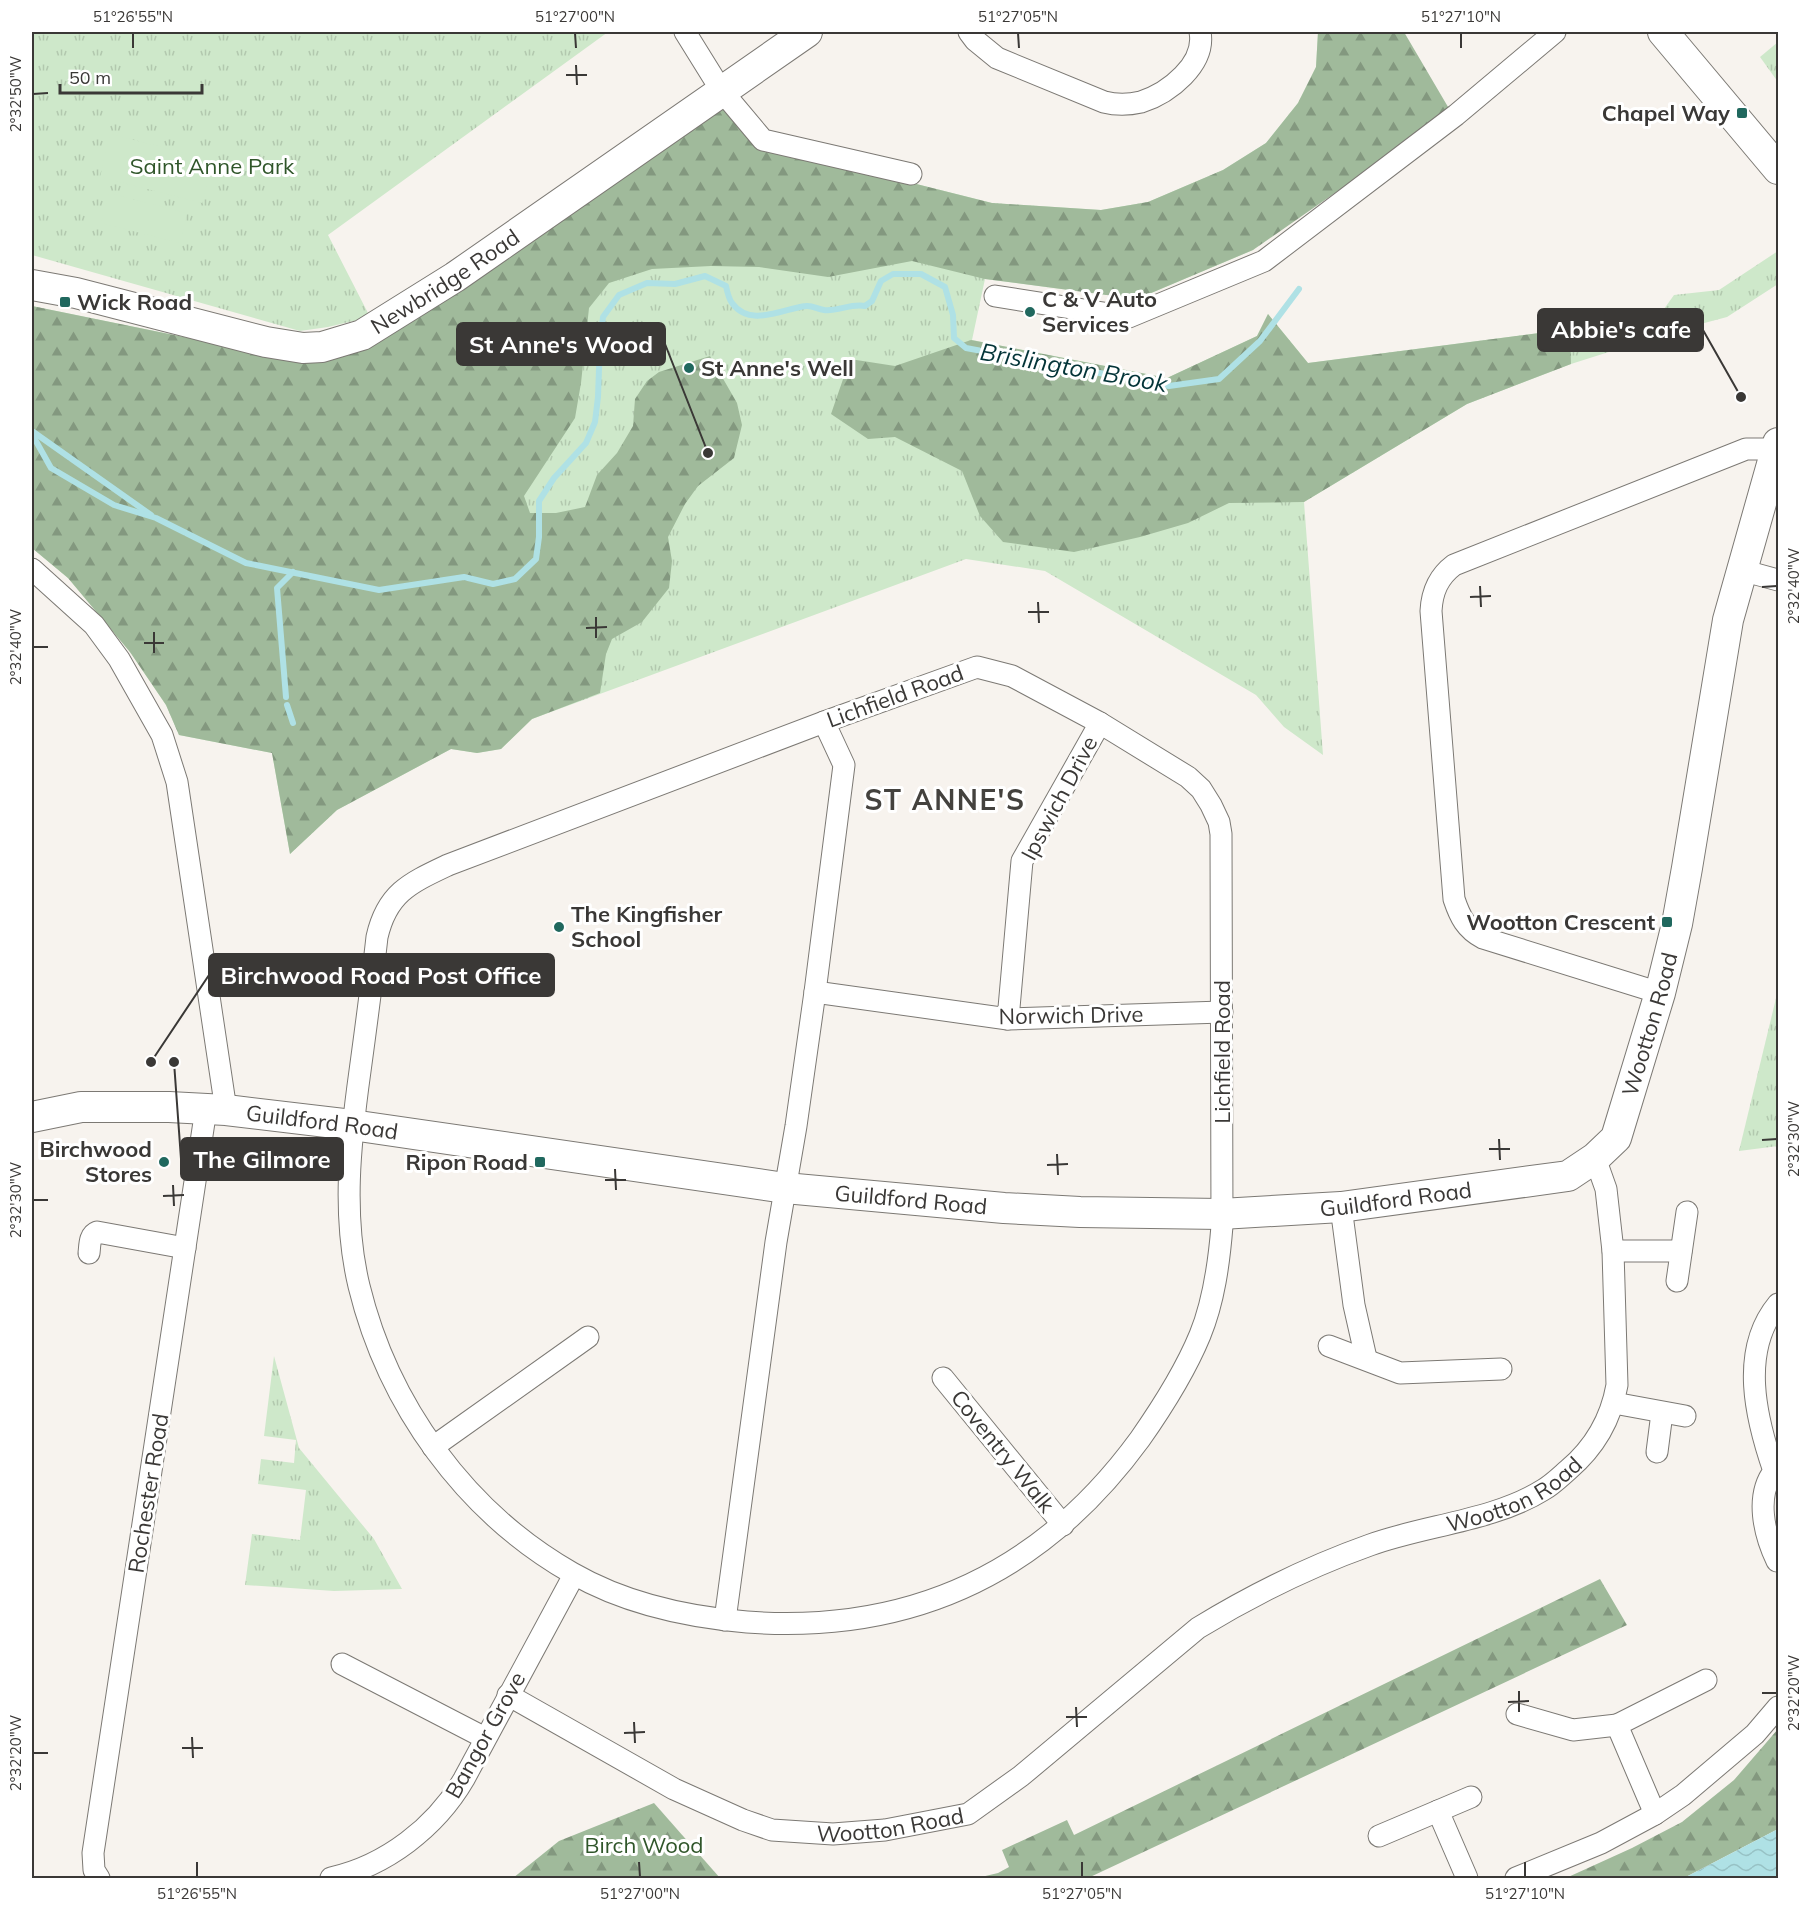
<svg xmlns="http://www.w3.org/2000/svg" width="1810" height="1910" font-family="Mulish,sans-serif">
<defs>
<pattern id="grass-tufts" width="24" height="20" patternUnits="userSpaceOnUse" patternTransform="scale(1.5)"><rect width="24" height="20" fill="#cee8ca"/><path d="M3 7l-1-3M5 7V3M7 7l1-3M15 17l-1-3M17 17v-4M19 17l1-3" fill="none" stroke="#b2c8ae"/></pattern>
<pattern id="forest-firs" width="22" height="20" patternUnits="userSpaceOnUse" patternTransform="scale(1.5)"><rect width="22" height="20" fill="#a0ba9b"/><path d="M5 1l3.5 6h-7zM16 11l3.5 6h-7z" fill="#83987f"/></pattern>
<pattern id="water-waves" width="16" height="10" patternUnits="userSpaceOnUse" patternTransform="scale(1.5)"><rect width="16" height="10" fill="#afe1e5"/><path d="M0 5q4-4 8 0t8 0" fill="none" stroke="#97c2c5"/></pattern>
</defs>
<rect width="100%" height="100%" fill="#f7f3ee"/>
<g fill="url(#grass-tufts)">
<path d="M 32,32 L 608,32 L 328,235 L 370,317 L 328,327 L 300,331 L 32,255 Z"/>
<path d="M 1318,32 L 1404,32 L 1253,250 L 1137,299 L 985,279 L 972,340 L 1167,378 L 1257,336 L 1268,314 L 1308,363 L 1570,329 L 1664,309 L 1674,295 L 1719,290 L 1778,251 L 1778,284 L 1727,317 L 1678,330 L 1571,364 L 1467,404 L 1304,502 L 1323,755 L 1284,727 L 1256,695 L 1045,571 L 966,559 L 532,719 L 501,749 L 477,753 L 451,749 L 337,810 L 290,854 L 272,753 L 179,735 L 166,705 L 130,652 L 68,578 L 32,548 L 32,306 L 296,360 L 785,151 L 992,203 L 1101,210 L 1148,202 L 1223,170 L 1266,143 L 1298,103 L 1316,67 Z"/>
<path d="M 1778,42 L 1778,82 L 1760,57 Z"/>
<path d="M 1778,990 L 1778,1146 L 1739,1151 Z"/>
<path d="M 274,1356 L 299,1448 L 374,1539 L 402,1589 L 334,1591 L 245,1585 L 252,1534 L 300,1540 L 306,1490 L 258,1484 L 261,1459 L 294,1463 L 296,1440 L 264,1436 Z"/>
</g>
<g fill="url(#forest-firs)">
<path d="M 1318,32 L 1404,32 L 1451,112 L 1253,250 L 1137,299 L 985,279 L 912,261 L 828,277 L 759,267 L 711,266 L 652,269 L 609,283 L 589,308 L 581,383 L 575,418 L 524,496 L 530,513 L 556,513 L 585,507 L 597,475 L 617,453 L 633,426 L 635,399 L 647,381 L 659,372 L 710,356 L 737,403 L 742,425 L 734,458 L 698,486 L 685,504 L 668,537 L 672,561 L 669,588 L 642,622 L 612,639 L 606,654 L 600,693 L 532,719 L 501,749 L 477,753 L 451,749 L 337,810 L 290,854 L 272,753 L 179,735 L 166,705 L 130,652 L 68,578 L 32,548 L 32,306 L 296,360 L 727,106 L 785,151 L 992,203 L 1101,210 L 1148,202 L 1223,170 L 1266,143 L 1298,103 L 1316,67 Z"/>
<path d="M 1268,314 L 1308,363 L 1570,329 L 1571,364 L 1467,404 L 1304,502 L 1229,503 L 1188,523 L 1140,537 L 1074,552 L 1003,542 L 980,516 L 962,471 L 895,437 L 868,439 L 831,414 L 850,359 L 895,366 L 971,340 L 1167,378 L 1257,336 Z"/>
<path d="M 1600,1579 L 1627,1625 L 1088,1878 L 977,1878 L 998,1873 L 1009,1867 L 1002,1850 L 1067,1820 L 1074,1835 Z"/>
<path d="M 1778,1729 L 1778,1829 L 1684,1878 L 1566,1878 L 1632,1848 L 1682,1822 L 1734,1780 Z"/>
<path d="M 654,1803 L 720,1878 L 513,1878 L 559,1841 Z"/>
</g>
<g fill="#cee8ca">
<path d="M 110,134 L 213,160 L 202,203 L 100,177 Z"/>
<path d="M 109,193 L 187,213 L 180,243 L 101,223 Z"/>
</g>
<path fill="url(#water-waves)" d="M 1778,1829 L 1778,1878 L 1684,1878 Z"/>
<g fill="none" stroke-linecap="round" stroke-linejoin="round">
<g stroke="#afe1e5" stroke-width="6">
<path d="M 32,431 L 151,515"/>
<path d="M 32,434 L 51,468 L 114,505 L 156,518 L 246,563 L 379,590 L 464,577 L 493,584 L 515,579 L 536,559 L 539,537 L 539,501 L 554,478 L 586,443 L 595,422 L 598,397 L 600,342 L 603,317 L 619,295 L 647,283 L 675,284 L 705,276 L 726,286 C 727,291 729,299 732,303 C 750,328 782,309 806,306 C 812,305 817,309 824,310 C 837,312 851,303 865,306 L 872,301 L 881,281 L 893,274 L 921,274 L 945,287 L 953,315 L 954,338 L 966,348 L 1169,386 L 1219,379 L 1260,341 L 1299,289"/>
<path d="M 286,697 L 277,588 L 293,572"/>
<path d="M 287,705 L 293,723"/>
</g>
<defs>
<g id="street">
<path d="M 685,32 L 721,90 L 763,140 L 911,174"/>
<path d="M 969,32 L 975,40 L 997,58 L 1104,102 C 1116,105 1128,105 1141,102 C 1169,93 1206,64 1200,32"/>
<path d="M 995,296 L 1129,317 L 1264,261 L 1456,115 L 1555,32"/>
<path d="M 32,569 L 94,625 L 119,659 L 162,735 L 177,782 L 226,1110"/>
<path d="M 1741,570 L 1778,580"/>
<path d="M 977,667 L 1012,676 L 1100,723 L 1188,777 L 1201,789 L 1211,805 L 1219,822 L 1221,834 L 1222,1226 C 1219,1263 1214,1301 1200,1335 C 1186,1369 1161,1409 1140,1439 C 1043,1572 912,1634 747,1622 C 687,1617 624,1603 572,1573 C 465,1512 388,1405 359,1286 C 342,1215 350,1143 360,1071 C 366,1027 372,982 377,937 C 387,893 410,883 448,865 L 824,722 Z"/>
<path d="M 815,992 L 1008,1019 L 1222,1012"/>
<path d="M 1660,993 L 1483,938 C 1466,929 1460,917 1454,899 L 1431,611 C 1432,592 1438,577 1454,565 L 1746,449 L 1776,449"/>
<path d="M 1008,1019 L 1022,861 L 1100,723"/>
<path d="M 1341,1207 L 1354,1305 L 1366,1358"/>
<path d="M 1613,1251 L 1681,1251"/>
<path d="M 89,1253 C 90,1246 89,1235 97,1232 L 185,1248"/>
<path d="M 1677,1281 L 1687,1212"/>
<path d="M 1329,1346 L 1400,1373 L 1501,1369"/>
<path d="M 943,1378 L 1063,1525"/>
<path d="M 1614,1403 L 1685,1416"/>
<path d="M 433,1447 L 588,1337"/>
<path d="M 1657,1452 L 1662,1413"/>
<path d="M 1777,1561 C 1764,1534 1755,1496 1774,1471 C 1756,1419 1739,1351 1778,1304"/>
<path d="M 725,1620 L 776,1242 L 796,1126 L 815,992 L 844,765 L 824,722"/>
<path d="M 342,1664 L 485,1738"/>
<path id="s1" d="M 508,1695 L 674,1789 L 743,1820 L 772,1830 L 833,1834 L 885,1830 L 968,1814 L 1021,1776 L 1198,1628 C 1252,1595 1311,1566 1370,1545 C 1425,1525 1493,1521 1543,1490 C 1552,1485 1560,1477 1568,1470 C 1594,1448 1611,1419 1617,1385 L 1613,1251 L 1606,1189 L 1595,1158"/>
<path d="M 1517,1714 L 1573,1730 L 1617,1725"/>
<path d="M 1438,1811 L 1467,1878"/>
<path d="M 1655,1814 L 1617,1725 L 1706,1680"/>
<path d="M 1379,1836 L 1471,1797"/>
<path d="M 99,1878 L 94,1870 L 93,1853 L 206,1109"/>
<path d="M 331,1878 C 386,1866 436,1827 464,1779 L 574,1575"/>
<path d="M 1516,1878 L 1601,1843 L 1655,1814 L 1683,1795 L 1755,1734 L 1778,1707"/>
</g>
<g id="secondary">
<path d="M 1663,32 L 1778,169"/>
<path id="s2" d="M 32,285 L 76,293 L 266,342 L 303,348 L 322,347 L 362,335 L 455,277 L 807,32"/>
<path id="s3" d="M 32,1117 L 81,1107 L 169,1107 L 226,1110 L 352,1125 L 785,1188 L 1004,1208 L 1080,1212 L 1221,1214 L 1341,1207 L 1568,1176 L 1595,1158 L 1616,1138 L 1660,993 L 1677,924 L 1687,868 L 1728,620 L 1778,443"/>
</g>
</defs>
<use href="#street" stroke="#7c7974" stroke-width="23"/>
<use href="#secondary" stroke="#7c7974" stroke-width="32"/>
<use href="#street" stroke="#fff" stroke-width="21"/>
<use href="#secondary" stroke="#fff" stroke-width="30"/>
</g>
<path fill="none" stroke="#3a3836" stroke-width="2" d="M 133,33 L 133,48M 575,33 L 576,48M 1018,33 L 1019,48M 1461,33 L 1461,48M 576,65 L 577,85M 566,75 L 587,75M 33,94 L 48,93M 1480,586 L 1481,607M 1762,587 L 1777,586M 1470,597 L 1491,596M 1038,602 L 1039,623M 1028,612 L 1049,612M 596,617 L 596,638M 586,628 L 607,627M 154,632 L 154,653M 144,643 L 164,643M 33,647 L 48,647M 1499,1139 L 1500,1160M 1762,1140 L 1777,1139M 1489,1149 L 1510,1149M 1057,1154 L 1058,1175M 1047,1165 L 1068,1164M 615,1169 L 616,1190M 605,1180 L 626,1180M 173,1185 L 174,1206M 163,1196 L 184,1195M 33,1200 L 48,1200M 1519,1691 L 1519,1712M 1762,1693 L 1777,1693M 1508,1702 L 1529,1701M 1076,1707 L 1077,1727M 1066,1717 L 1087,1717M 634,1722 L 635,1743M 624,1733 L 645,1732M 192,1737 L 193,1758M 182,1748 L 203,1748M 33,1753 L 48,1753M 197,1862 L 197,1877M 639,1862 L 640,1877M 1082,1862 L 1082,1877M 1525,1862 L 1525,1877"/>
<g fill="#20685e" stroke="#fff" stroke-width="2">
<rect x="1736" y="107" width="12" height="12" rx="3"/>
<rect x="59" y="296" width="12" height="12" rx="3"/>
<circle cx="1030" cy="312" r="6"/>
<circle cx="689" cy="368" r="6"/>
<rect x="1661" y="916" width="12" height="12" rx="3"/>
<circle cx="559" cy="927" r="6"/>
<circle cx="164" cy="1162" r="6"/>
<rect x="534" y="1156" width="12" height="12" rx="3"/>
</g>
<g text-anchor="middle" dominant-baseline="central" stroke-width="6" stroke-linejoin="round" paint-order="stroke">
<g font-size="22" font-weight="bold" fill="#3a3836" stroke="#fff" text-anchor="end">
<text x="1730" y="113">Chapel Way</text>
<text x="1042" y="299" text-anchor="start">C &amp; V Auto<tspan x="1042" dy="25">Services</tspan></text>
<text x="77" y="302" text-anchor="start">Wick Road</text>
<text x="701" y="368" text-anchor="start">St Anne's Well</text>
<text x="571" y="914" text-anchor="start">The Kingfisher<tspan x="571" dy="25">School</tspan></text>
<text x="1655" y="922">Wootton Crescent</text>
<text x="152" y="1149">Birchwood<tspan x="152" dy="25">Stores</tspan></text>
<text x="528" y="1162">Ripon Road</text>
</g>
<g font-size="22" fill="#30562a" stroke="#fff">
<text x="212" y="166">Saint Anne Park</text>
<text x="644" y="1845">Birch Wood</text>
</g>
<g font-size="22" fill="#3a3836" stroke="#fff">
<text stroke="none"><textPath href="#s2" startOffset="438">Newbridge Road</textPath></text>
<text transform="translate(895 696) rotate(-20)">Lichfield Road</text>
<text transform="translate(1059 798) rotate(-62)">Ipswich Drive</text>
<text transform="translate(1071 1015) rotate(-1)">Norwich Drive</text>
<text stroke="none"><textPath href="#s3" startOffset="1726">Wootton Road</textPath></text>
<text transform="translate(1222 1052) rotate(-90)">Lichfield Road</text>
<text stroke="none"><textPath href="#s3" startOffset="292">Guildford Road</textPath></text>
<text stroke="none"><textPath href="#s3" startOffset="1372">Guildford Road</textPath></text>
<text stroke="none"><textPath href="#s3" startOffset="886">Guildford Road</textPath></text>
<text transform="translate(1003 1451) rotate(51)">Coventry Walk</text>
<text stroke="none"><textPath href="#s1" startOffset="1136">Wootton Road</textPath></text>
<text transform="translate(148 1493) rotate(-81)">Rochester Road</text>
<text transform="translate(485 1735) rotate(-61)">Bangor Grove</text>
<text stroke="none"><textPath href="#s1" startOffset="416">Wootton Road</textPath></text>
</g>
<g font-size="24" font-style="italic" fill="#033438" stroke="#fff">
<text transform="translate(1074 367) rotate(10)">Brislington Brook</text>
</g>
<g font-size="28" font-weight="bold" letter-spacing="1.5" fill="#44423e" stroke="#fff">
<text x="945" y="799">ST ANNE'S</text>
</g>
</g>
<path fill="none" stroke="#3a3836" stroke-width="2" d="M1741 397L1703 330M708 453L665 344M151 1062L209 975M174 1062L181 1159"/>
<g fill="#3a3836" stroke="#fff" stroke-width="2">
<circle cx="1741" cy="397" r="6"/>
<circle cx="708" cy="453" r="6"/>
<circle cx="151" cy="1062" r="6"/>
<circle cx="174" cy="1062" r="6"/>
</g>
<g fill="#3a3836" stroke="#3a3836" stroke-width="2">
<rect x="1538" y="309" width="165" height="42" rx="6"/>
<rect x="457" y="323" width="208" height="42" rx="6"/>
<rect x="209" y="954" width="345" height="42" rx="6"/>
<rect x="181" y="1138" width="162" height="42" rx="6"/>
</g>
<g font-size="24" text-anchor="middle" font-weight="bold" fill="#fff">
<text x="1621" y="338">Abbie's cafe</text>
<text x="561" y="353">St Anne's Wood</text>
<text x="381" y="984">Birchwood Road Post Office</text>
<text x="262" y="1168">The Gilmore</text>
</g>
<rect width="1810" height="1910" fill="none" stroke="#ffffff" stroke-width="66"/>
<path d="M60 84v9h142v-9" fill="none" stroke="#3a3836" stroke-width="3"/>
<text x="69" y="84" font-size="18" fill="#3a3836" stroke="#ffffff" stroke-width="4.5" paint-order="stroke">50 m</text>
<rect x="33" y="33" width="1744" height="1844" fill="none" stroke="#3a3836" stroke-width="2"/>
<g font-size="15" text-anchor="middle" fill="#3a3836">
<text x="133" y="22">51°26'55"N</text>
<text x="575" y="22">51°27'00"N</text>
<text x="1018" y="22">51°27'05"N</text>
<text x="1461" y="22">51°27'10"N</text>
<text transform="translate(16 94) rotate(-90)" y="5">2°32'50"W</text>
<text transform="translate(1794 586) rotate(-90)" y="5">2°32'40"W</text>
<text transform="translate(16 647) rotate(-90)" y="5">2°32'40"W</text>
<text transform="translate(1794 1139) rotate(-90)" y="5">2°32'30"W</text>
<text transform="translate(16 1200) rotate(-90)" y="5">2°32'30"W</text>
<text transform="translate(1794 1693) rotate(-90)" y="5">2°32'20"W</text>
<text transform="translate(16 1753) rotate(-90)" y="5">2°32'20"W</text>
<text x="197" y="1899">51°26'55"N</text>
<text x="640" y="1899">51°27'00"N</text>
<text x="1082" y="1899">51°27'05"N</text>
<text x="1525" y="1899">51°27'10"N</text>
</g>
</svg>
